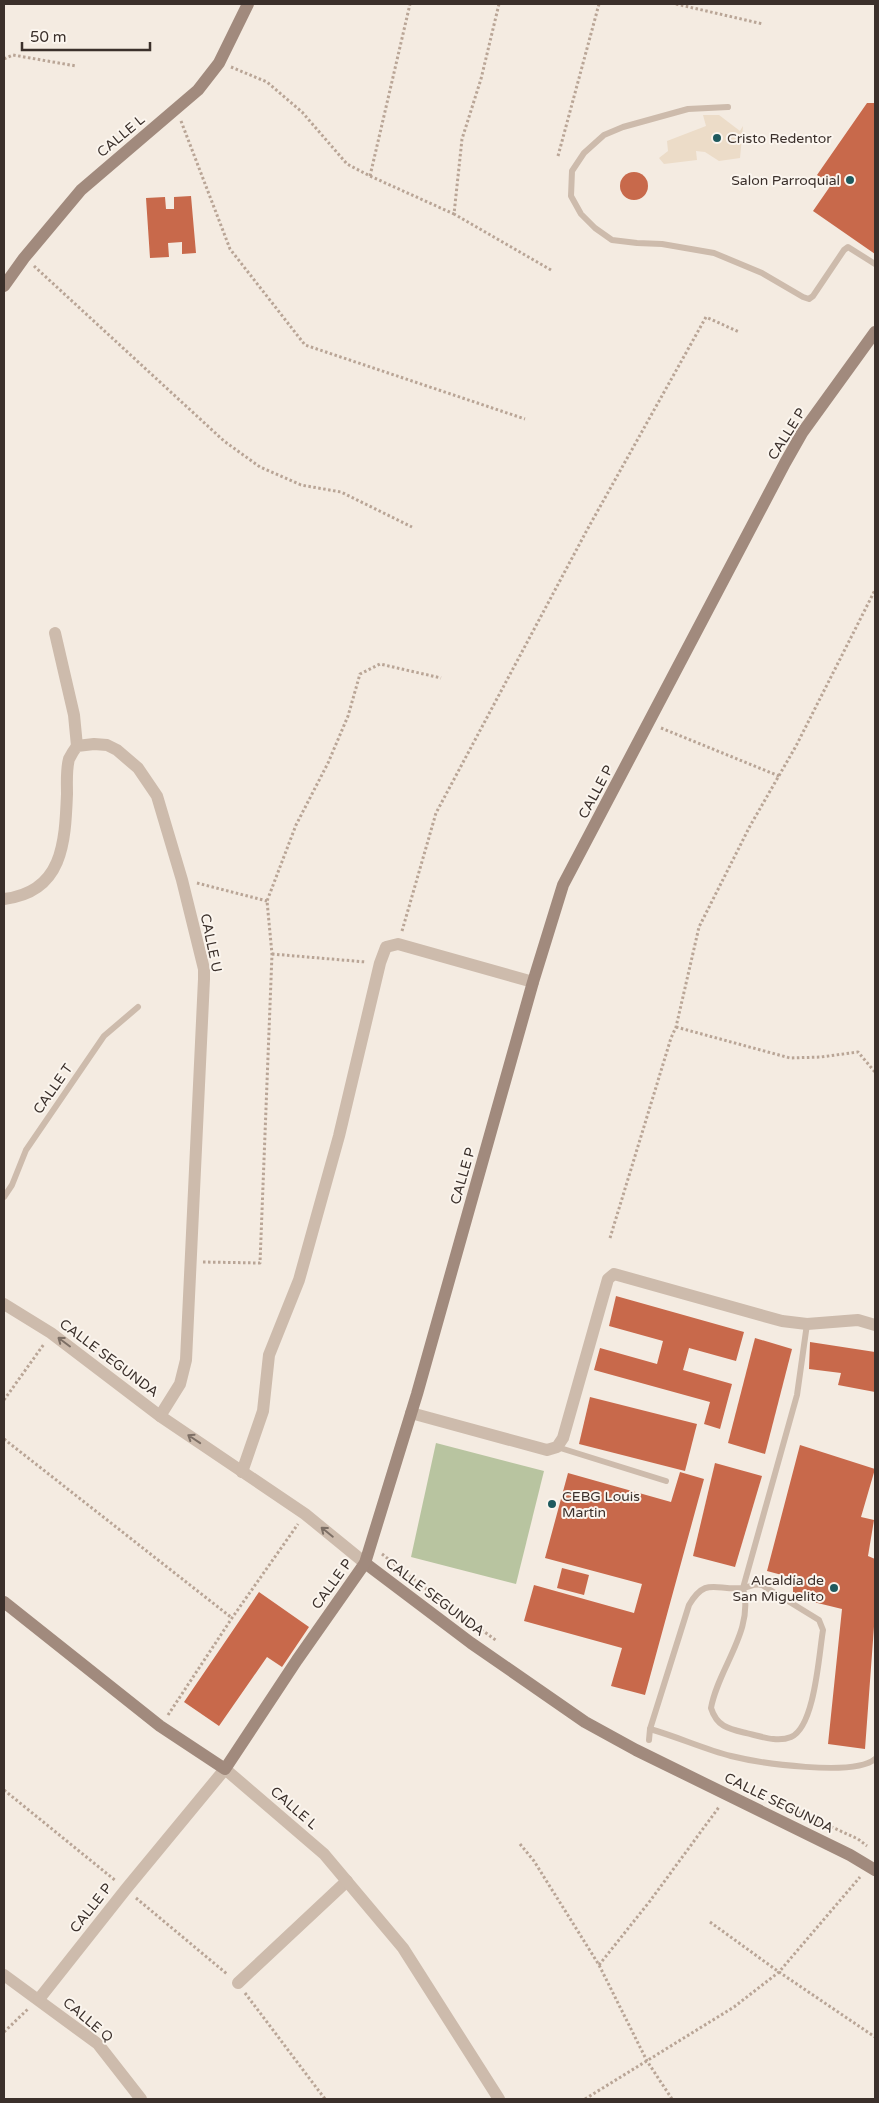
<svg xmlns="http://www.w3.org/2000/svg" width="879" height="2103" font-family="'Varela Round',sans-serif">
<rect width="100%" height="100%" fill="#f4ebe1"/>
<path fill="#b8c4a0" d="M 436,1443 L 544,1471 L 516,1584 L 411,1557 Z"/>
<path fill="#ecdcc8" d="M 703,115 L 719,115 L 740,131 L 743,126 L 740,158 L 719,161 L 705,152 L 696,151 L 697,160 L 664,164 L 659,158 L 668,151 L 667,141 L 706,126 Z"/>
<g fill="#c8694b">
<path d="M 867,103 L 875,103 L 875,254 L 813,211 L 831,185 L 817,175 Z"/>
<circle cx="634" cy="186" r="14"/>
<path d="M 191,196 L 196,253 L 182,254 L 182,242 L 168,243 L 169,257 L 150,258 L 146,198 L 165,197 L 166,209 L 174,209 L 174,197 Z"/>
<path d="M 616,1296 L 744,1332 L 736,1361 L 689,1348 L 683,1370 L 732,1384 L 720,1429 L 704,1424 L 710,1402 L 594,1370 L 600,1348 L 657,1364 L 663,1341 L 609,1326 Z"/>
<path d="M 755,1338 L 792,1349 L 765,1454 L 728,1443 Z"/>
<path d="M 810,1342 L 875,1352 L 875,1392 L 838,1385 L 841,1373 L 809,1369 Z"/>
<path d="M 590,1397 L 697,1424 L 685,1471 L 579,1444 Z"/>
<path d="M 800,1445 L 875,1469 L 861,1517 L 874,1520 L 868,1556 L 875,1559 L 875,1613 L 865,1749 L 828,1744 L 842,1609 L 793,1597 L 793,1578 L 767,1571 Z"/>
<path d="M 715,1463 L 762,1476 L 735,1567 L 693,1556 Z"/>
<path d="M 680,1472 L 704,1479 L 645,1695 L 611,1686 L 622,1648 L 524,1621 L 534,1585 L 634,1613 L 642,1584 L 545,1558 L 568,1473 L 671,1502 Z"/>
<path d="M 562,1568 L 589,1575 L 584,1595 L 557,1588 Z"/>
<path d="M 259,1592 L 309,1627 L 282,1667 L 267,1657 L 219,1726 L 184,1702 Z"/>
</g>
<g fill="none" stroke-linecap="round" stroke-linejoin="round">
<g stroke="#b9a596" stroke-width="3" stroke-dasharray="2.5 2.5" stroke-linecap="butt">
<path d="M 499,4 L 481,79 L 462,139 L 454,214 L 551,270"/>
<path d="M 676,4 L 763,24"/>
<path d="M 4,59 L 13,55 L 76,66"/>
<path d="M 231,67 L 267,82 L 302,112 L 347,164 L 370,176 L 454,214"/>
<path d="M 181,121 L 230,249 L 305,345 L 525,419"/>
<path d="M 558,156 L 599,4"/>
<path d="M 370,176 L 410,4"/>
<path d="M 34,266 L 224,441 L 260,467 L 301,485 L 341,492 L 412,527"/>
<path d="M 661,728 L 779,776"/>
<path d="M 197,883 L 267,901"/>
<path d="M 402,931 L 436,813 L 587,530 L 706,317 L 739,332"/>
<path d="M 272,954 L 366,962"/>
<path d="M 676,1027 L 790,1058 L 821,1057 L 858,1052 L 875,1072"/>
<path d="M 610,1238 L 671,1038 L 676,1027 L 699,927 L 750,826 L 796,746 L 875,590"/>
<path d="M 203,1262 L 260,1263 L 272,954 L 267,901 L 296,825 L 328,763 L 348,716 L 360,674 L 380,664 L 441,678"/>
<path d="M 4,1400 L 44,1344"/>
<path d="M 4,1439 L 232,1618"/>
<path d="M 382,1554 L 434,1595"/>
<path d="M 465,1618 L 497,1641"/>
<path d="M 168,1715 L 232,1618 L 298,1524"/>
<path d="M 4,1790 L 116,1881"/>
<path d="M 799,1812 L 858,1839 L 867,1846"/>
<path d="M 520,1844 L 534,1861 L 599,1965 L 647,2061 L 672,2099"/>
<path d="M 136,1898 L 227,1974"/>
<path d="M 710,1922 L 779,1972 L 875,2037"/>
<path d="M 599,1965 L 650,1901 L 719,1807"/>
<path d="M 245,1993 L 325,2099"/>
<path d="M 4,2032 L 28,2009"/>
<path d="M 585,2099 L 734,2007 L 779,1972 L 860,1877"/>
</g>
<g stroke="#cdbbac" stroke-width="6">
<path d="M 728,107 L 688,109 L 623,127 L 604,135 L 584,153 L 572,171 L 571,196 L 581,214 L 595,228 L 612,240 L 637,243 L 662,244 L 714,253 L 762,273 L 803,297 L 809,299 L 813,296 L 844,250 L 848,247 L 875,264"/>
<path d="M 4,1197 L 12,1185 L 26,1150 L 104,1036 L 138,1007"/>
<path d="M 557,1447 L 666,1481"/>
<path d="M 650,1729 C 678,1737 704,1749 731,1756 C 759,1763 854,1777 875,1759"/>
<path d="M 649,1740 L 650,1729 L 689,1605 C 706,1576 716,1591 743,1588 C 750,1587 754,1583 762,1585 L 819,1620 L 823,1630 C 819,1653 815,1727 791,1737 C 777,1743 760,1736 746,1733 C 729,1729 717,1727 711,1708 C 718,1668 755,1630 743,1588 L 797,1395 L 807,1324"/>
</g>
<g stroke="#cdbbac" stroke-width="12">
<path d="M 55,633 L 74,715 L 77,746"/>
<path d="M 4,899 C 63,892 65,843 67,794 C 67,782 66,770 69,759 C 71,755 74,750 77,746 L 94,744 L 107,745 L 117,750 L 138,768 L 157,796 L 182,880 L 204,969 L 204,979 L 186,1360 L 180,1384 L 160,1416"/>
<path d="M 4,1304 L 51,1333 L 160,1416 L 305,1514 L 365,1563"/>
<path d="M 411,1413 L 547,1450 L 557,1447 L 563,1438 L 608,1279 L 614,1274 L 782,1321 L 807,1324 L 858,1320 L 875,1325"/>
<path d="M 242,1472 L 263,1411 L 269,1355 L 299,1280 L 339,1136 L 380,963 L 386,947 L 398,944 L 533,982"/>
<path d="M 4,1975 L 98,2044 L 141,2099"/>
<path d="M 238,1983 L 347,1881"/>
<path d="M 39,1999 L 126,1889 L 225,1769 L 324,1854 L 403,1948 L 499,2099"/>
</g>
<g stroke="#a18a7d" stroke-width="12">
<path d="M 4,286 L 24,258 L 81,190 L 198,90 L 219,63 L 248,4"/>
<path d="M 365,1563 L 471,1643 L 585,1722 L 636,1750 L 850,1855 L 875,1870"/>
<path d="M 4,1602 L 160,1726 L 225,1769 L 297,1660 L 365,1563 L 417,1394 L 533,982 L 563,885 L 785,463 L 802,433 L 875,332"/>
</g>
</g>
<defs><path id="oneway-shaft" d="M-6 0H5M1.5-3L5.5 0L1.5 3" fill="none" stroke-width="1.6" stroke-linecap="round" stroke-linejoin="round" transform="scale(1.25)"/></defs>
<g stroke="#7d6f65">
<use href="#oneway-shaft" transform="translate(64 1342) rotate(-143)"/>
<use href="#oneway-shaft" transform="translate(194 1439) rotate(-146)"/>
<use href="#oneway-shaft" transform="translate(327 1532) rotate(-141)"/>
</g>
<g fill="#1f5a5e" stroke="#fbf5ee" stroke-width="2">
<circle cx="717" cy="138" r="5"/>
<circle cx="850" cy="180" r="5"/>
<circle cx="552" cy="1504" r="5"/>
<circle cx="834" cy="1588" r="5"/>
</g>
<g text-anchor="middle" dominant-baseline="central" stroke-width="4" stroke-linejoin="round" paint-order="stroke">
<g font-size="14" fill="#3b302b" stroke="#fbf5ee">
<text transform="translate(121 136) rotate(-40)">CALLE L</text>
<text transform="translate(787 434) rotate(-58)">CALLE P</text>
<text transform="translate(596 792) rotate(-62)">CALLE P</text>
<text transform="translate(211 943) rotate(78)">CALLE U</text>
<text transform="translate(53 1089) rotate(-55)">CALLE T</text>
<text transform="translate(463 1176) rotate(-74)">CALLE P</text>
<text transform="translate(109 1358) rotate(37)">CALLE SEGUNDA</text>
<text transform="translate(332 1584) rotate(-54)">CALLE P</text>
<text transform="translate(435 1597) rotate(37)">CALLE SEGUNDA</text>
<text transform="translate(779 1803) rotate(26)">CALLE SEGUNDA</text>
<text transform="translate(294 1808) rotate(41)">CALLE L</text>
<text transform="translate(91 1908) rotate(-52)">CALLE P</text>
<text transform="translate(88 2020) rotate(40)">CALLE Q</text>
</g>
<g font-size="14" fill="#3b302b" stroke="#fbf5ee" text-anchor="start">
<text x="727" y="138">Cristo Redentor</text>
<text x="840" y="180" text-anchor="end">Salon Parroquial</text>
<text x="562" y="1496">CEBG Louis<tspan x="562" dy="16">Martin</tspan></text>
<text x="824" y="1580" text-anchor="end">Alcaldía de<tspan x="824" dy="16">San Miguelito</tspan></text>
</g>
</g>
<rect width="879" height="2103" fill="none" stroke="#3b302b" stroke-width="10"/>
<path d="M22 42v8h128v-8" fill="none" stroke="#3b302b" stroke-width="2.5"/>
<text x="30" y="42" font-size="15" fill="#3b302b" stroke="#fbf5ee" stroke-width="4" paint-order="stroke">50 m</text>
</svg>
